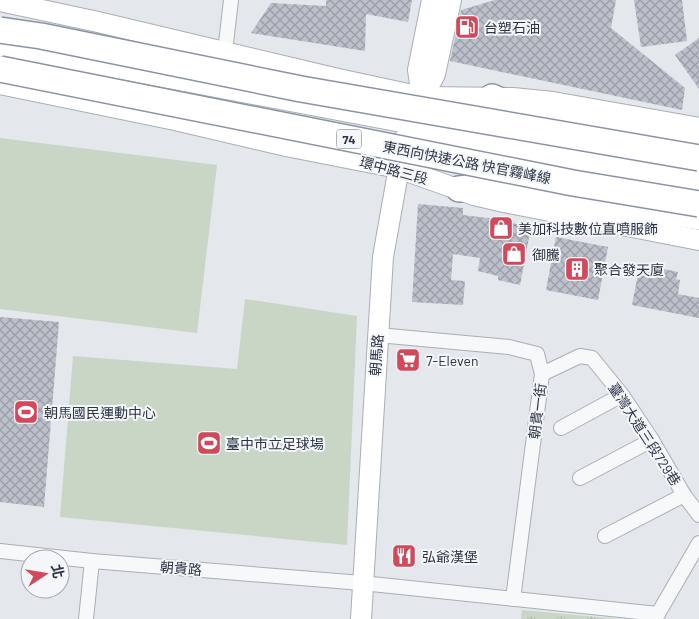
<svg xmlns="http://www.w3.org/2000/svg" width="699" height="619" font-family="Barlow,'Noto Sans TC',sans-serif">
<defs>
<pattern id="park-tufts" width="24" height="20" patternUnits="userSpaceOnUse" patternTransform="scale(1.25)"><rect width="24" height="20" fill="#c9d6c5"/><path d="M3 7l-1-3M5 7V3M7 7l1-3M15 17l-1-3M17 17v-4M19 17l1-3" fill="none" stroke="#adb8ab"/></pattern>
<pattern id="building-cross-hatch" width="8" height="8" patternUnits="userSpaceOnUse" patternTransform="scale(1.25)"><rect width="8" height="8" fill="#bbc0ca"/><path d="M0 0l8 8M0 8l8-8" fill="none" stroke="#989da6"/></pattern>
</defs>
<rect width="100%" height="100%" fill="#e4e7ec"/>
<path fill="url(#park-tufts)" d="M 522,610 L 619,619 L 521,619 Z"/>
<g fill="#c9d6c5">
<path d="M 0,138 L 217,165 L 197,333 L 0,309 Z"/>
<path d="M 245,299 L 357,316 L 347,545 L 60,517 L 73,356 L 237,369 Z"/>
</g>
<g fill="url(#building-cross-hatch)">
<path d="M 326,0 L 412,0 L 408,22 L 366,14 L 365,51 L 251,33 L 271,3 L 326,6 Z"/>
<path d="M 495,0 L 616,0 L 611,28 L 685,88 L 682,110 L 450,61 L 461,10 Z"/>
<path d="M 634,0 L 682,0 L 687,41 L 641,47 Z"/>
<path d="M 699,38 L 699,89 L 675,55 Z"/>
<path d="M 418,204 L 463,208 L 463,215 L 488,218 L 531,227 L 520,285 L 498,280 L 498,276 L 478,271 L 480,258 L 453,254 L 451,280 L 465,281 L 463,305 L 412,302 Z"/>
<path d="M 556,237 L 608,247 L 598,300 L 546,290 Z"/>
<path d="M 640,264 L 678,272 L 676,279 L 680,280 L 678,294 L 699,298 L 699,318 L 632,305 Z"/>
<path d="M 0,317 L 59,322 L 44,507 L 0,502 Z"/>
</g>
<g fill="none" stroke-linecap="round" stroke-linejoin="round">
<defs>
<g id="street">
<path d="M 225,52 L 231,0"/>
<path d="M 378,335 L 509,347 L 537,354 L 542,374 L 513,599"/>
<path d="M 542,374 L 580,356 L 592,358 L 622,395 L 652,440 L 684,495 L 699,515"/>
<path d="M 561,428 L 622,395"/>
<path d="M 580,478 L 652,440"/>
<path d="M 605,536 L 684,495"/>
<path d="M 0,551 L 92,561 L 362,583 L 658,614"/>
<path d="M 86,619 L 92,561"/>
<path d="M 655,619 L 699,543"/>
</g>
<g id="secondary">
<path d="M 0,1 L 98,22 L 338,79 L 422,97 L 513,98 L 553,102 L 699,128"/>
<path d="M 0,46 L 412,124 L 699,173"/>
<path d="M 0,84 L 175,120 L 286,146 L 398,168 L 474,195 L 504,202 L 699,240"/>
<path d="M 422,97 L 418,70 L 432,0"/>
<path d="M 418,107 L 435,74 L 451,0"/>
<path d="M 405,138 L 699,188"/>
<path d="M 361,619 L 383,257 L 401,156"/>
</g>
<g id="highway">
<path d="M 492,97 L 536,117 L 699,144"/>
<path d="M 459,189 L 506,184 L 699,217"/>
</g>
</defs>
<use href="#street" stroke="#a9aeb7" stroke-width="16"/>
<use href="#secondary" stroke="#a9aeb7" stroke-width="22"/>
<use href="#highway" stroke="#8b94a3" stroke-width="28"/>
<use href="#street" stroke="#f7f8fa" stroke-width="14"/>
<use href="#secondary" stroke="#fff" stroke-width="20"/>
<use href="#highway" stroke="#fff" stroke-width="25"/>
<defs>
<g id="highway-bridge">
<path d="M 0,30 L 41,36 L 301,89 L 699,158"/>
<path d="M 0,69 L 573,183 L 699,204"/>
</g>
</defs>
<use href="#highway-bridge" stroke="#8b94a3" stroke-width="28" stroke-linecap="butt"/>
<use href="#highway-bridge" stroke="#fff" stroke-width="25"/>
</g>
<defs>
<symbol id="fuel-square" viewBox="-11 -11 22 22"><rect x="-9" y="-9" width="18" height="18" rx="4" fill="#d1495b" stroke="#f4f6f9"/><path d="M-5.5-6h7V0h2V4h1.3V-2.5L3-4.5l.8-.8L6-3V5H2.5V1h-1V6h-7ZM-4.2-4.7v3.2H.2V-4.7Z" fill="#fff"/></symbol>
<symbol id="shop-square" viewBox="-11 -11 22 22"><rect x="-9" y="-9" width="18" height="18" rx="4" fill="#d1495b" stroke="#f4f6f9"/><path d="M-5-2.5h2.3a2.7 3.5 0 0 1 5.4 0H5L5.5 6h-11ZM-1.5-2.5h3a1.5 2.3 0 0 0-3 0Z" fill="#fff"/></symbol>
<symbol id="building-square" viewBox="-11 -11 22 22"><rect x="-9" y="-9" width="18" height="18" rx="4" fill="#d1495b" stroke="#f4f6f9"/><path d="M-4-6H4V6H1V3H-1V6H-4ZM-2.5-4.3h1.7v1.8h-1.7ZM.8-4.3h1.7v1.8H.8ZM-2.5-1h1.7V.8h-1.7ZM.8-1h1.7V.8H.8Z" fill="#fff"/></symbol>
<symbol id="supermarket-square" viewBox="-11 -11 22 22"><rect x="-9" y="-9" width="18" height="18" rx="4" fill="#d1495b" stroke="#f4f6f9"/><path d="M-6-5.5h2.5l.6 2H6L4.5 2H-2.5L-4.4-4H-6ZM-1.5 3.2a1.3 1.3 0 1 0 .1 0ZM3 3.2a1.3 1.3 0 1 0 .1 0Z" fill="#fff"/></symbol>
<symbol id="stadium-square" viewBox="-11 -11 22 22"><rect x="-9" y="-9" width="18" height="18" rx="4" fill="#d1495b" stroke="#f4f6f9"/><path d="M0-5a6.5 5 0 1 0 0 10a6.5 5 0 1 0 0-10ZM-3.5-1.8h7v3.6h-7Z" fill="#fff"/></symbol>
<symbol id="restaurant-square" viewBox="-11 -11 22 22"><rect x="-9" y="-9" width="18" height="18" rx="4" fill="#d1495b" stroke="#f4f6f9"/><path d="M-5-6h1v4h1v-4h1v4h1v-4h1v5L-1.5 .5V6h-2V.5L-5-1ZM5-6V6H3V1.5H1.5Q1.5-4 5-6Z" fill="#fff"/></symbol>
</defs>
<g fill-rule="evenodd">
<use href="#fuel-square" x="453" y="13" width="28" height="28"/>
<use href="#shop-square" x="487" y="214" width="28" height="28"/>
<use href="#shop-square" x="500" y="240" width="28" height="28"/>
<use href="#building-square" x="563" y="255" width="28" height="28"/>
<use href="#supermarket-square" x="394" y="346" width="28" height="28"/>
<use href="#stadium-square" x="12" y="398" width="28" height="28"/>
<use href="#stadium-square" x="195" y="429" width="28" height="28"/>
<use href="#restaurant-square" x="390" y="542" width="28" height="28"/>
</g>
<g text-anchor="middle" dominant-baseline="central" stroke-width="4" stroke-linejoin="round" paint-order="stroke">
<rect fill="#f4f6f9" stroke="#676e7b" stroke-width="1" x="336.5" y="129.5" width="25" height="19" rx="4"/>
<g font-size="12" font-weight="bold" fill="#2b3445">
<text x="349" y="139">74</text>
</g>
<g font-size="14" fill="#2b3445" stroke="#f4f6f9" text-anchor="start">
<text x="484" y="27">台塑石油</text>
<text x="518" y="228">美加科技數位直噴服飾</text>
<text x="532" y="254">御騰</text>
<text x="594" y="269">聚合發天廈</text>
<text x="426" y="360">7-Eleven</text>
<text x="44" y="412">朝馬國民運動中心</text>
<text x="226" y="443">臺中市立足球場</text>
<text x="422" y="556">弘爺漢堡</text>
</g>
<g font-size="14" fill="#2b3445" stroke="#f4f6f9">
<text transform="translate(467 162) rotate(11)">東西向快速公路 快官霧峰線</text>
<text transform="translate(394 170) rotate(15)">環中路三段</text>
<text transform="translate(376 355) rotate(-86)">朝馬路</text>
<text transform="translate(537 411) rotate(-83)">朝貴一街</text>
<text transform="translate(645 434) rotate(57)">臺灣大道三段729巷</text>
<text transform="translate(181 568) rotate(5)">朝貴路</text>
</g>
</g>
<g transform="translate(45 574) rotate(78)"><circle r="24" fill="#f4f6f9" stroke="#a4a8b1"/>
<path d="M0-4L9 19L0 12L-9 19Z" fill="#d1495b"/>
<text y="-8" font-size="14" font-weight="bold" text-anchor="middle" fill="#2b3445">北</text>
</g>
</svg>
